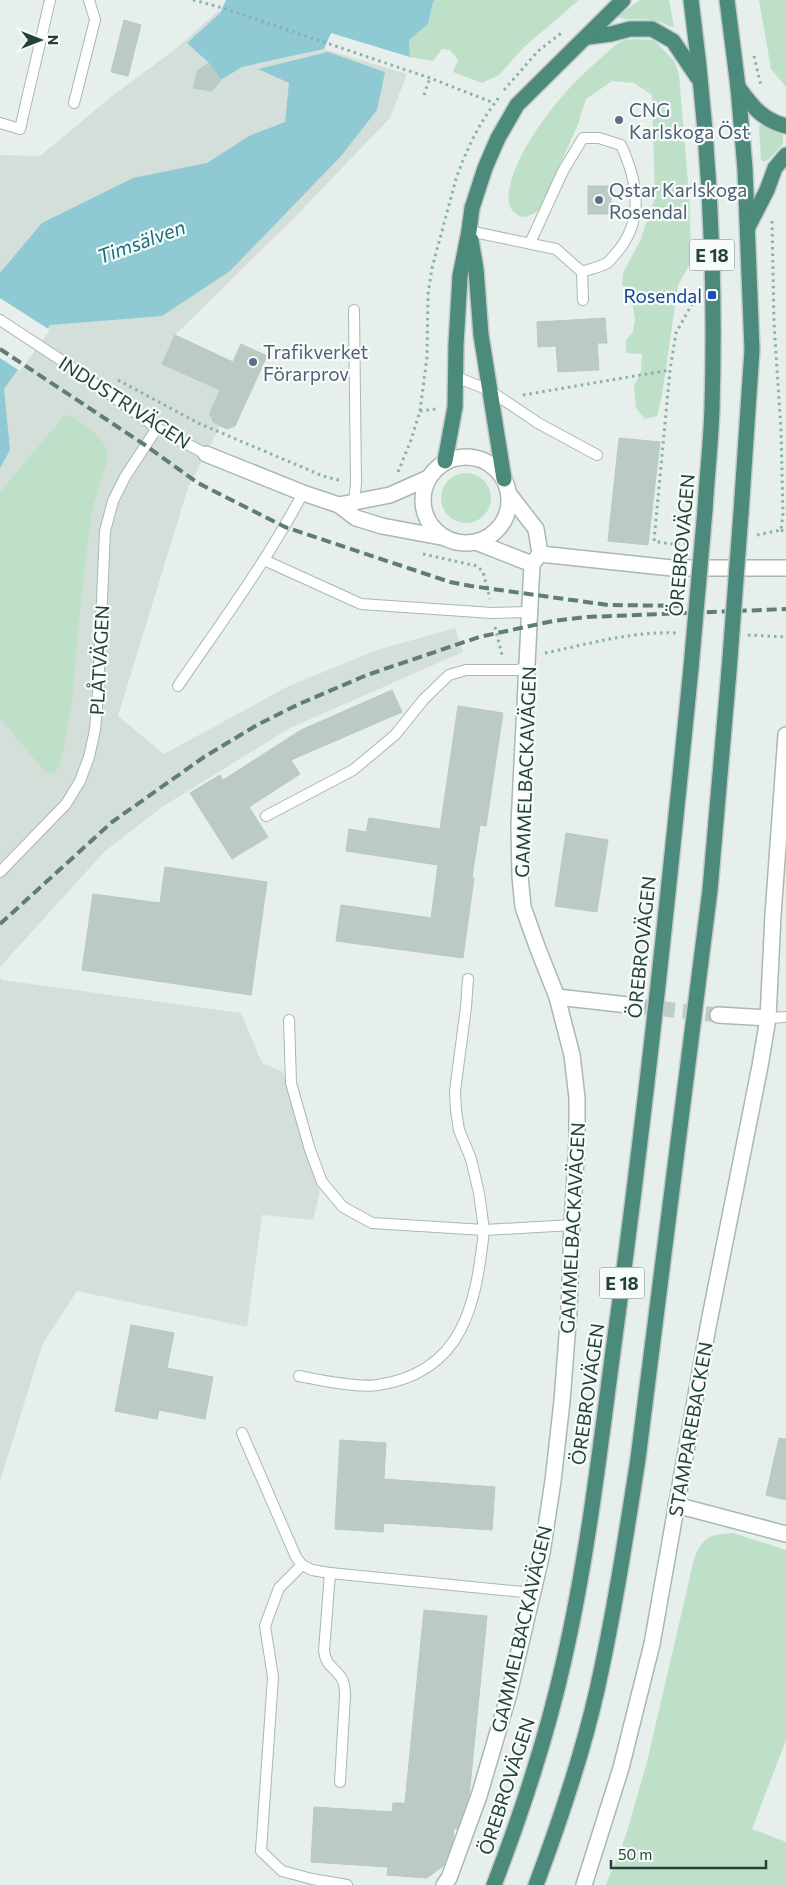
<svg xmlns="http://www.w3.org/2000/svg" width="786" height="1885" font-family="Commissioner,sans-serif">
<rect width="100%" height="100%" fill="#e6efeb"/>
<g fill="#d4dfda">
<path d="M 218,11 L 220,13 L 188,43 L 209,63 L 221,80 L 242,67 L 324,49 L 407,74 L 390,118 L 296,216 L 175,335 L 162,364 L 220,390 L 210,413 L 213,422 L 220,426 L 188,488 L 118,716 L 164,754 L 289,686 L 377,650 L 455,628 L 463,652 L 290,728 L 162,807 L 104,852 L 0,967 L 0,155 L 40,156 L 111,97 L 178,47 Z"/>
<path d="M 0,977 L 2,980 L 241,1013 L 262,1063 L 283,1072 L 320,1191 L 313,1220 L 262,1215 L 247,1327 L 77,1291 L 43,1343 L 0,1481 Z"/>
</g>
<g fill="#bfe0c8">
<path d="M 435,0 L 579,0 L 523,48 L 499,75 L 482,83 L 453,72 L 458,60 L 450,50 L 442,49 L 433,61 L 410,57 L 409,40 L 428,24 L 433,2 Z"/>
<path d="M 640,0 L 669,0 L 674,27 C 669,27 668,25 663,23 C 649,17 633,21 619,18 L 622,13 Z"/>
<path d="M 759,0 L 786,0 L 786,87 L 771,69 Z"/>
<path d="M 654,40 L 674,61 L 679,74 L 690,208 L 691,262 L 678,285 L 662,395 L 657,416 L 645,419 L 636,408 L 634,386 L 641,371 L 642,354 L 626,353 L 626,340 L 633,332 L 635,320 L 632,300 L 622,284 L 623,273 L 640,241 L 655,198 L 652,95 L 634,83 L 612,81 L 586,99 L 578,124 L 540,210 C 532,214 524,221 516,214 C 499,202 515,169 522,154 C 542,117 570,84 602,57 C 608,52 616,43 623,41 C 632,38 645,40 654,40 Z"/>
<path d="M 761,125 L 783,135 L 783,144 L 768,160 L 763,162 L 761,159 L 759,127 Z"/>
<path d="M 65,415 L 72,416 C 86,427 108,438 108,458 L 92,510 L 80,609 L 71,711 L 60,766 L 54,773 L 46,773 L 0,718 L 0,492 Z"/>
<circle cx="466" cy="498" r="25"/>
<path d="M 733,1533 L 786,1550 L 786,1740 L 752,1829 L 786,1842 L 786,1885 L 606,1885 L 626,1835 L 647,1762 L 694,1559 C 703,1537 710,1534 733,1533 Z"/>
</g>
<g fill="#8ec9d4">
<path d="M 226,0 L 435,0 L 433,2 L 428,24 L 409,40 L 410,57 L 331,33 L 324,49 L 242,67 L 221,80 L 209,63 L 187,43 L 220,13 Z"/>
<path d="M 328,52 L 385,72 L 377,110 L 341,156 L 230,271 L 162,316 L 50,325 L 4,389 L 10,450 L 0,468 L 0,273 L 42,223 L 133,178 L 207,163 L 249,136 L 285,122 L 289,83 L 258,69 Z"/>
</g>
<path fill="#e6efeb" d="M 0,298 L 50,330 L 20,371 L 0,358 Z"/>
<g fill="#bbcac4" stroke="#b8c9c2">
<path d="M 124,20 L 141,25 L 128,76 L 111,72 Z"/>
<path d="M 209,63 L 221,80 L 212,91 L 193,88 L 198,70 Z"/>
<rect x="588" y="186" width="23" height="28"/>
<path d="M 605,318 L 607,343 L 597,343 L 599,370 L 558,372 L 556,346 L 538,347 L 537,322 Z"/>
<path d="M 175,335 L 233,362 L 241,344 L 267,356 L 235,426 L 227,429 L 213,422 L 210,413 L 220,390 L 162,364 Z"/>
<path d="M 619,438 L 660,442 L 648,545 L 608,541 Z"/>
<path d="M 392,690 L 402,712 L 291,760 L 300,774 L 249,807 L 268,837 L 232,859 L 190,793 L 220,775 L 223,780 L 301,730 Z"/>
<path d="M 458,706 L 503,713 L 486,826 L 480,825 L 472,877 L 474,878 L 463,958 L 336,941 L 341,905 L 431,918 L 438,865 L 346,851 L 349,829 L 366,832 L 369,818 L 440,829 Z"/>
<path d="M 566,833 L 608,840 L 597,912 L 555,906 Z"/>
<path d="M 165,867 L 267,882 L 251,995 L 82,970 L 93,894 L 160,903 Z"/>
<path d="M 131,1325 L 174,1333 L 167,1368 L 213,1377 L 205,1419 L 159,1410 L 157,1419 L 115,1411 Z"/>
<path d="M 779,1438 L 786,1439 L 786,1500 L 766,1495 Z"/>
<path d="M 340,1440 L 386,1443 L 384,1479 L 495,1487 L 492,1530 L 384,1523 L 383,1532 L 335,1529 Z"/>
<path d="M 424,1610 L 487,1616 L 469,1797 L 457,1829 L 454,1828 L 453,1841 L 443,1866 L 427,1878 L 387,1875 L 388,1867 L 311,1862 L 314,1807 L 392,1812 L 393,1803 L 405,1803 Z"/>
</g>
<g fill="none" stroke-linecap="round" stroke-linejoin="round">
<path stroke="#bfccc8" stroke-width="15" stroke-dasharray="15 8" stroke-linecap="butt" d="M 637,1006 L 718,1015"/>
<defs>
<g id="service">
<path d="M 74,103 L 95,20 L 89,0"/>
<path d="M 0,123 L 20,129 L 50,0"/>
<path d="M 469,231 L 556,249 L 582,272 L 583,300"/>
<path d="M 530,243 L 563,171 L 583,138 L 599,138 L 621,145 C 637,180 645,218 618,251 C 615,254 611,260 607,263 C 601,267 589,269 582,272"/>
<path d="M 0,320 L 67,364 L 157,428 L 206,454"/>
<path d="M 456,377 L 489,390 L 538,423 L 597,455"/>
<path d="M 354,501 L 356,484 L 354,310"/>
<path d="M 264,560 L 361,604 L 492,613 L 530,612"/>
<path d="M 178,686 C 221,623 267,561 303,493"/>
<path d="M 266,816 L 353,770 L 395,735 L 424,699 L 449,675 L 466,670 L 517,670 L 528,667"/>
<path d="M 0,872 L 66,804 L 80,781 L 89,757 L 95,730 L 98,692 L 105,531 L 113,501 L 125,477 L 157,428"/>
<path d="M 768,1018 L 786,1017"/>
<path d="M 289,1020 L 291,1083 L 310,1150 L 322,1182 L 343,1207 L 372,1223 L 484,1230 L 479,1193 L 471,1159 L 459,1130 L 456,1111 L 455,1091 L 466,1007 L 468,979"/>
<path d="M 299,1376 C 320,1380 357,1388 378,1385 C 464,1372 476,1304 484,1230 L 572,1225"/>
<path d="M 242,1433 L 296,1557 L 302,1565 L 312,1570 L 330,1573 L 533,1593"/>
<path d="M 302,1565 L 279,1588 L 265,1626 L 273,1677 L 261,1851 L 282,1871 L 312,1879 L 347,1885"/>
<path d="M 330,1573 L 324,1651 C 326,1667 335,1667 342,1679 C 345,1684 345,1690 345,1696 L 340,1782"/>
</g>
<g id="minor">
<path d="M 206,454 L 303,493 L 339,505 L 356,518 L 382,526 L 446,538"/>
<path d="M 339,505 L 390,495 L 426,479"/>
<path d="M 557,997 L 637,1006"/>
<path d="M 718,1015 L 768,1018"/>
<path d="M 676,1505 L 786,1534"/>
<path d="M 444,1885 L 449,1878 L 479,1796 L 509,1694 L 542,1553 L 553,1481 L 562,1401 L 569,1310 L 572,1225 L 577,1141 L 577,1098 L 572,1055 L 557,997 L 538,949 L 523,907 L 520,876 L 519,825 L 532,564"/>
<path d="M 584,1885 L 621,1768 L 652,1644 L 708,1327 L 760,1066 L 768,1018 L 773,915 L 786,735"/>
</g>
<g id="tertiary">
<circle cx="466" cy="500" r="43"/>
<path d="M 476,542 L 532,564 L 540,554 L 536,529 L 509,494"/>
<path d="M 540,554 L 672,568 L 786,568"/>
</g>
<g id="trunk">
<path d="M 691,0 C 709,135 716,272 712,408 C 711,442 707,476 705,510"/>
<path d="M 727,0 L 738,87 L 745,169 L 752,350 L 741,513"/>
<path d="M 588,37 L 611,34 L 630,29 L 652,29 L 673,41 L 698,78"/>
<path d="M 738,87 C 752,106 762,120 786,126"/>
<path d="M 748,227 L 767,190 L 775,168 L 786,155"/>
<path d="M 471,240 L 476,269 L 481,335 L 504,479"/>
<path d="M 445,461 L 455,407 L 456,345 L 460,276 L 469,231 L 472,208 L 485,168 L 498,138 L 517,105 L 623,0"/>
<path d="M 494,1885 C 522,1812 547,1736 564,1660 C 589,1551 601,1439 616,1329 C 646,1109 669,889 691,668"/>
<path d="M 536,1885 C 560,1821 582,1756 597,1690 C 614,1614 626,1536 638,1459 L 710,890 L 729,671"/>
</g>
</defs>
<use href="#service" stroke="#a8b8b2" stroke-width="12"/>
<use href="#minor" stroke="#a8b8b2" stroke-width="18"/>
<use href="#tertiary" stroke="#a8b8b2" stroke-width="18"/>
<use href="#trunk" stroke="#c2cac8" stroke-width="18"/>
<g stroke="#86b3a5" stroke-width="3" stroke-dasharray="2.5 4" stroke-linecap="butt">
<path d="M 193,0 L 223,8 L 430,78 L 494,103"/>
<path d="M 754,56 L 761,86"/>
<path d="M 504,90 L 538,51 L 564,31"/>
<path d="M 424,95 L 430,78"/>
<path d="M 118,380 L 198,423 L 323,476 L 342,481"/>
<path d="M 523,395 L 670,370"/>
<path d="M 420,411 L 436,409"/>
<path d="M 398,472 L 411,440 L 420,411 L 427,357 L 428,294 L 432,268 L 456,179 C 466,150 481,119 501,95"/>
<path d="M 781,530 L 786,533"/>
<path d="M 757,535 L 781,530 L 783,514 L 781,430 L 774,323 L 772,219"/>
<path d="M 686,543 L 670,544 L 654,541 L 670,370 L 676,333 L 693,302"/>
<path d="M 423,554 L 477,566 L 483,572 L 490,599"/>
<path d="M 495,627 L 502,655"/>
<path d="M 748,635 L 786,637"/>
<path d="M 545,653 C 589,644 632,631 677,633"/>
</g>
<use href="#service" stroke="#fff" stroke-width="10"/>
<use href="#minor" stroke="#fff" stroke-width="15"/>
<use href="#tertiary" stroke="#fff" stroke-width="15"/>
<use href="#trunk" stroke="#4c8a7c" stroke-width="15"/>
<g stroke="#5f7d75" stroke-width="4" stroke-dasharray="10 5" stroke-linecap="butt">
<path d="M 0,349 L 145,445 L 198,483 L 285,527 L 450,582 L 471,586 L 608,605 L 690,606"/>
<path d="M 0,924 L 112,822 L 204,757 L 257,725 L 299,704 L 367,675 L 479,637 L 553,621 L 587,617 L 786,609"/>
</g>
<defs>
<g id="trunk-bridge">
<path d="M 691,668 L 705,510"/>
<path d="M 729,671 L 741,513"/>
</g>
</defs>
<use href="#trunk-bridge" stroke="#c2cac8" stroke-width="18" stroke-linecap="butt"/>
<use href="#trunk-bridge" stroke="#4c8a7c" stroke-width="15"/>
</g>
<g fill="#5c6f8a" stroke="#f7fbf9" stroke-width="2">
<circle cx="619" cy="120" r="5"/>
<circle cx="599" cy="200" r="5"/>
<circle cx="253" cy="362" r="5"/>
</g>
<rect fill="#1a4fb4" stroke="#f7fbf9" stroke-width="2" x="707" y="290" width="10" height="10" rx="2.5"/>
<g text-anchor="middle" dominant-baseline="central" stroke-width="4.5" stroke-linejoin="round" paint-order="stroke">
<g fill="#f7fbf9" stroke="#637a73" stroke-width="1">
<rect x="689.5" y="239.5" width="45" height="31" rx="4"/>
<rect x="599.5" y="1267.5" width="45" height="31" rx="4"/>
</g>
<g font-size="18" font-weight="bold" fill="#24423a">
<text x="712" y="255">E 18</text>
<text x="622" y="1283">E 18</text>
</g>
<g font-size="19" fill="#4e5e75" stroke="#f7fbf9" text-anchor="start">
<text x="629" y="109">CNG<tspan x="629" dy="22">Karlskoga Öst</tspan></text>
<text x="609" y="189">Qstar Karlskoga<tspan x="609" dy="22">Rosendal</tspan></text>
<text x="263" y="351">Trafikverket<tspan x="263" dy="22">Förarprov</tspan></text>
</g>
<g font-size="19" fill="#164399" stroke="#f7fbf9" text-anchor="end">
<text x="702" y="295">Rosendal</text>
</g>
<g font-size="19" fill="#24423a" stroke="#f7fbf9">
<text transform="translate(125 402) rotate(33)">INDUSTRIVÄGEN</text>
<text transform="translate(681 545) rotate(-85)">ÖREBROVÄGEN</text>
<text transform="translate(99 660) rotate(-87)">PLÅTVÄGEN</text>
<text transform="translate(525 772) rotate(-88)">GAMMELBACKAVÄGEN</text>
<text transform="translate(641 947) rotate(-84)">ÖREBROVÄGEN</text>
<text transform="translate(572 1228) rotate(-87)">GAMMELBACKAVÄGEN</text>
<text transform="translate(587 1394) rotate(-82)">ÖREBROVÄGEN</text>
<text transform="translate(690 1429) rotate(-80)">STAMPAREBACKEN</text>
<text transform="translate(521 1629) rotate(-77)">GAMMELBACKAVÄGEN</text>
<text transform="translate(506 1786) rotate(-72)">ÖREBROVÄGEN</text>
</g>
<g font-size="20" font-style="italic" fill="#1c6f80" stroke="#f7fbf9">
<text transform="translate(141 241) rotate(-20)">Timsälven</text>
</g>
</g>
<g transform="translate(40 40) rotate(90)" stroke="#f7fbf9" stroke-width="4" paint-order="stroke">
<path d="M0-4L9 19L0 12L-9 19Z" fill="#24423a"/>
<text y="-8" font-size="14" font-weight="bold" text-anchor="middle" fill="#24423a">N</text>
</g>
<path d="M611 1860v8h155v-8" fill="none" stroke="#24423a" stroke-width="2.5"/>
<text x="618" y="1860" font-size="15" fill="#24423a" stroke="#f7fbf9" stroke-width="4" paint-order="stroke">50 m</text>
</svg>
